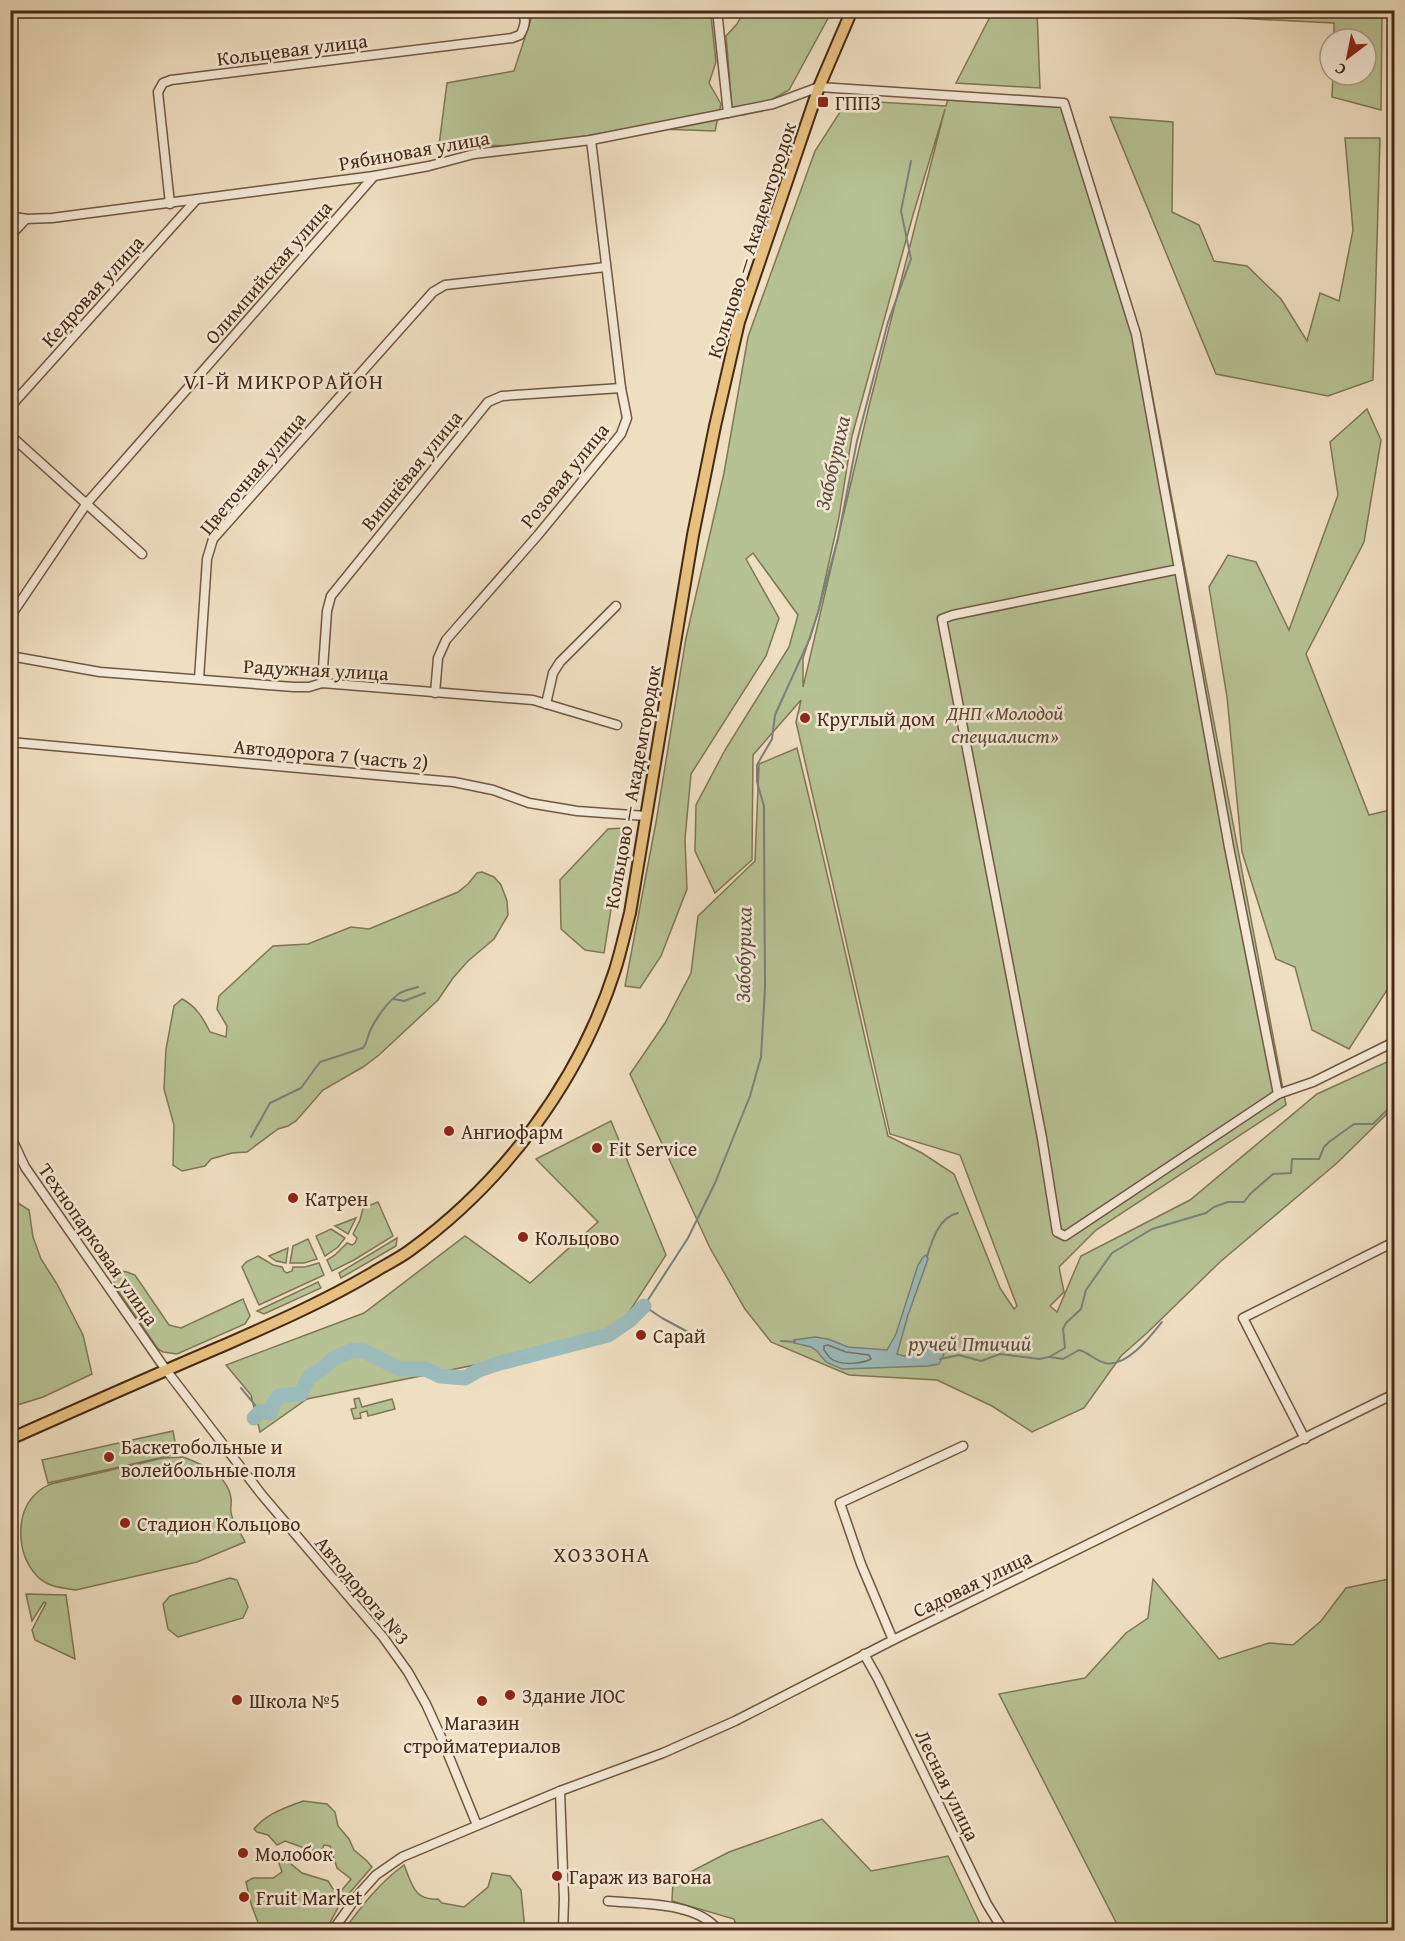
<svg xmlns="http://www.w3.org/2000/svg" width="1405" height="1941" font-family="'Gentium Book Plus',serif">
<rect width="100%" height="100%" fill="#efdfc1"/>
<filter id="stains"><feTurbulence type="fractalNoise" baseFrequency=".00333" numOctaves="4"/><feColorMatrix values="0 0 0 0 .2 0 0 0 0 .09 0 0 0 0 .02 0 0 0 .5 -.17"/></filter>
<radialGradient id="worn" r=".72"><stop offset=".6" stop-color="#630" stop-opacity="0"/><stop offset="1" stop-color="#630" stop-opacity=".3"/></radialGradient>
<g fill="#b7c294" stroke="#7f7655" stroke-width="1.5" fill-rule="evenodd">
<path d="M 707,10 L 711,16 L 716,62 L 709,83 L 721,104 L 715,131 L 630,128 L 530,146 L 439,145 L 447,83 L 514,71 L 532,16 L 522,11 Z"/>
<path d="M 744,11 L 832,11 L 789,90 L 744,115 L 732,109 L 726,36 L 737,24 Z"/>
<path d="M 993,11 L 1037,11 L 1040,88 L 956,83 Z"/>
<path d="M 1212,11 L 1382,11 L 1381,110 L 1332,97 L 1333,75 L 1366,75 L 1366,39 L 1334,39 L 1334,23 L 1214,17 Z"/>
<path d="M 948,99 L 1067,106 L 1075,123 L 1142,340 L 1286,1105 L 1096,1230 L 1059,1267 L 1064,1292 L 1050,1306 L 1057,1312 L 1081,1256 L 1190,1200 L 1317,1094 L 1389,1061 L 1394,1065 L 1394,1107 L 1337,1163 L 1220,1262 L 1148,1332 L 1121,1356 L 1084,1408 L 1032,1432 L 992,1406 L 937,1380 L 849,1375 L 771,1342 L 745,1309 L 710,1248 L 630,1074 L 665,1023 L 691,973 L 698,916 L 755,861 L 759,764 L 797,748 C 829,877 857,1007 888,1136 L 922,1153 L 954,1174 L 1000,1288 L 1014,1309 L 1017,1306 L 960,1155 L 890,1134 L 796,722 L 801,700 L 753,755 L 752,860 L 715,893 L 695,851 L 696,805 L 725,750 L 789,647 L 798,615 L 753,553 L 746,559 L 779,618 L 766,656 L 691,774 L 685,839 L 687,889 L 661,956 L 640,988 L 625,986 L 656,822 L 686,638 L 724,473 L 748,337 L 815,151 L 840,112 L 860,101 L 946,106 ZM 945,109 L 869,406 L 803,687 L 803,658 L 818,612 L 839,517 L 852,436 L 913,215 Z"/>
<path d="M 1110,117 L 1173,122 L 1172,212 L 1199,225 L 1214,261 L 1247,266 L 1281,299 L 1307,341 L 1320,293 L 1339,301 L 1353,230 L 1345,138 L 1380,138 L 1373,380 L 1328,396 L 1216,374 Z"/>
<path d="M 1367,409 L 1381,440 L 1364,542 L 1306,654 L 1369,815 L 1394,809 L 1394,979 L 1349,1049 L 1312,1030 L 1295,967 L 1276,959 L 1242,852 L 1227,697 L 1209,587 L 1228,555 L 1256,562 L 1289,630 L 1338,495 L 1330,442 Z"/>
<path d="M 624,828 L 604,953 L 585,950 L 561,929 L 560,880 L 608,829 Z"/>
<path d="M 482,872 L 494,877 L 501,885 L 507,901 L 508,915 L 494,939 L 468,961 L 453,978 L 438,1000 L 379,1055 L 363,1067 L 323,1090 L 296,1121 L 288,1126 L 278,1129 L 247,1152 L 232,1153 L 211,1159 L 205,1166 L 182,1171 L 173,1165 L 174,1125 L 164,1089 L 166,1049 L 174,1006 L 182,999 C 196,1006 203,1018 210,1032 L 226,1037 L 227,1026 L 217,1009 L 219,996 L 273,946 L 308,944 L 351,927 L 369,929 L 458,892 L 468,884 L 477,873 Z"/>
<path d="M 611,1121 L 666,1255 L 613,1337 L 307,1399 L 260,1432 L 251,1395 L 226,1365 L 364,1313 L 465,1236 L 530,1283 L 598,1222 L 536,1159 Z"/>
<path d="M 10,1198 L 29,1210 L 33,1237 L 41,1259 L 57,1284 L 83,1335 L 92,1374 L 43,1397 L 11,1407 Z"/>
<path d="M 378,1202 L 393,1236 L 354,1260 L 332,1271 L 327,1260 L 335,1255 L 347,1243 L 352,1245 L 355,1243 L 357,1238 L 353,1234 L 360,1220 L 363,1208 Z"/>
<path d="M 356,1218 L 348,1234 L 335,1226 Z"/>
<path d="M 331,1229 L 345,1238 L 338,1247 L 325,1256 L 316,1236 Z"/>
<path d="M 397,1238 L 396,1246 L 341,1278 L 339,1273 Z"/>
<path d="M 308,1239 L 317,1259 L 304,1263 L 290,1263 L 293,1246 Z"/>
<path d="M 288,1248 L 286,1263 L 276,1261 L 269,1256 Z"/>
<path d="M 258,1256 L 273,1265 L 282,1267 L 284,1271 L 287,1273 L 292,1271 L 293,1267 L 305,1267 L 319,1263 L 324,1275 L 259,1305 L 242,1267 L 246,1262 Z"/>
<path d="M 121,1271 L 127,1272 L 135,1275 L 169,1325 L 181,1328 L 243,1299 L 250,1316 L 245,1324 L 177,1354 L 163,1352 L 158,1349 L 114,1285 L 115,1275 Z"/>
<path d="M 318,1282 L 321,1288 L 264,1314 L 257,1311 Z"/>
<path d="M 359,1398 L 362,1407 L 392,1399 L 395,1409 L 368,1416 L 367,1411 L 360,1413 L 361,1418 L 354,1419 L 351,1409 L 356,1408 L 354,1399 Z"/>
<path d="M 173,1431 L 177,1454 L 48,1483 L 42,1460 Z"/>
<path d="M 183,1457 C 202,1464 228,1475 231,1498 C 232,1503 230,1508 231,1512 C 232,1522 241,1533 245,1542 L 197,1562 L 76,1590 C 62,1588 47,1587 37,1576 C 16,1553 14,1511 39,1491 C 42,1488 47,1486 51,1484 L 163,1458 Z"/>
<path d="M 230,1578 L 237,1580 L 248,1607 L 243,1618 L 178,1637 L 168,1629 L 163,1604 L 170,1596 Z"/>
<path d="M 1394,1578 L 1394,1930 L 1120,1930 L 999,1694 L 1085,1678 L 1126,1633 L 1148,1618 L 1153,1579 L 1219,1659 L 1269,1643 L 1293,1645 L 1321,1621 L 1346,1588 Z"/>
<path d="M 26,1594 L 66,1595 L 75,1659 L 35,1640 L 32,1630 L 46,1603 L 44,1602 L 32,1621 Z"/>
<path d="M 303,1801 L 327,1804 L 335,1812 L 338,1826 L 349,1839 L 354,1850 L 367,1861 L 372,1867 L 340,1904 L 326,1930 L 261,1930 L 251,1904 L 246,1882 L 253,1878 L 273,1878 L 282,1872 L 277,1857 L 285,1859 L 302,1873 L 328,1881 L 333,1889 L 342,1890 L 351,1879 L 337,1868 L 330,1846 L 324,1845 L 321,1852 L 307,1849 L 285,1841 L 277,1845 L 268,1835 L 257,1832 L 254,1829 C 267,1813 285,1808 303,1801 Z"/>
<path d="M 822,1819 L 871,1871 L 948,1856 L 983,1930 L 738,1930 L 734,1919 L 672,1901 L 673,1881 L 729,1852 Z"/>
<path d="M 404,1865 C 412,1884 414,1901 438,1899 L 442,1903 L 464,1907 L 488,1887 L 492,1873 L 510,1876 L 521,1890 L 525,1930 L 344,1930 C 362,1906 379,1883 404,1865 Z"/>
</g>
<path fill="#9cbbbb" stroke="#7a8179" stroke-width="1.5" d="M 926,1255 L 928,1259 L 908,1315 L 897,1354 L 904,1356 C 917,1351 930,1344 944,1354 L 939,1364 L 928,1366 L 842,1369 L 826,1362 L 817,1351 L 811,1347 L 794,1343 L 794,1340 L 815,1337 L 828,1339 L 848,1347 L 887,1350 L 896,1334 L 918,1265 L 923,1257 Z"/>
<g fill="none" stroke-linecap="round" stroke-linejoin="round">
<path stroke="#727268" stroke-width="1.5" d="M 828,1345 L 846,1352 L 869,1355 L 871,1359 C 862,1364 840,1366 830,1358 C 830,1358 824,1350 824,1350 L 824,1346 Z"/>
<g stroke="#7a8179" stroke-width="2">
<path d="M 394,999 L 404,1001 L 425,993"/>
<path d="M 251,1137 L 270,1103 L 301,1088 L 320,1062 L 363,1048 C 368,1042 367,1037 370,1031 C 376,1018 388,1001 400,993 C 406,990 412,989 418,987"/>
<path d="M 927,1257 C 932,1240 939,1217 958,1213"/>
<path d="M 688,1332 L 662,1318 L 644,1306 L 688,1238 L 715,1183 L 750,1096 L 761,1057 L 765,988 L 764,828 L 764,806 L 757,782 L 757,765 L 772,739 L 775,715 L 810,638 L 819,609 L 838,538 L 857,441 L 888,322 L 911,259 L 901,211 L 911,161"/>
<path d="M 781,1341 L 795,1342"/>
<path d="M 1050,1357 L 1063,1359 L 1079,1350 C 1088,1352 1096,1361 1105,1363 C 1126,1368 1151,1336 1162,1322"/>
<path d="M 940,1359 L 959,1355 L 981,1361 L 1000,1354 L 1039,1359 L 1049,1357 L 1065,1348 L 1063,1329 L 1066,1323 L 1081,1309 L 1086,1290 L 1112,1253 L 1152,1229 L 1206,1213 L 1214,1207 L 1228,1202 L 1244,1202 L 1250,1194 L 1273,1174 L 1291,1173 L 1292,1159 L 1319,1159 L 1324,1147 L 1329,1142 L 1354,1124 L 1373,1124 L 1394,1103"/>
<path d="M 241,1388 L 260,1411"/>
</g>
<path stroke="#9cbbbb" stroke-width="15" d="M 254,1418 L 261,1411 L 270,1413 L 274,1403 L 279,1396 L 301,1394 L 309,1377 L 322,1369 L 334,1358 L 353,1350 L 364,1351 L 400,1369 L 425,1369 L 440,1376 L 465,1378 L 479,1370 L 500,1363 L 608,1335 L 630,1320 L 644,1306"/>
<defs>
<g id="minor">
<path d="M 717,10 L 728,113"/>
<path d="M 170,204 L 158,92 L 163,83 L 171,80 L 512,38 L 520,35 C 525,27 527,19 522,10"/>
<path d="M 10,216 L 26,219 L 52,218 L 374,176 L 429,166 L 474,154 L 591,140 L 773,104 L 819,87 L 1064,103 L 1136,334 L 1179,569 L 953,615 L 942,619 L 1042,1138 L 1057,1232 L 1065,1236 L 1278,1094 L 1313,1082 L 1394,1042"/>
<path d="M 10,236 L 26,219"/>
<path d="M 10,407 L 196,200"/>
<path d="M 10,435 L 142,554"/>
<path d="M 1179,569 L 1229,847 L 1278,1094"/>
<path d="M 10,617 L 87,503 L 374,176"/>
<path d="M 10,656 L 100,672 L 294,687 L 309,687 L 322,683 L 533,700 L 617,725"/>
<path d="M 199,679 L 207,559 L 213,539 L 433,292 L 445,285 L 606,267"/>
<path d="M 322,683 L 327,611 L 331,596 L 488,402 L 502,396 L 621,388"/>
<path d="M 435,693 L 438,658 L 446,640 L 538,535 L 621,434 L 627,418 L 621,388 L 591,140"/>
<path d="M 546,704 L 553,673 L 560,662 L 616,606"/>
<path d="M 10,742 L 454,782 L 493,790 L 529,803 L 577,811 L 646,816"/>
<path d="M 10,1135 L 25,1167 L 166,1370 L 262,1495 L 383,1637 L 408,1672 L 426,1704 L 441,1737 L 477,1825"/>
<path d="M 1305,1439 L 1243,1318 L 1394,1242"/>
<path d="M 893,1640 L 861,1564 L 840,1503 L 963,1446"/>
<path d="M 864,1654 L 878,1679 L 987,1904 L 1003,1930"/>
<path d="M 560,1791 L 564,1899 L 563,1930"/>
<path d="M 608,1901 C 641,1904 697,1902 718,1930"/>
<path d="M 333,1930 L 358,1895 L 376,1875 L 402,1857 L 560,1791 L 663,1753 L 735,1721 L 893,1640 L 1394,1394"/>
</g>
<path id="major" d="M 10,1439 C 82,1407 154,1375 227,1344 C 277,1322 327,1300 374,1272 C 385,1265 398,1259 409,1251 C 504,1182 579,1082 615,970 C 621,951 625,932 630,913 L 693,535 L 715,426 L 739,322 L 819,87 L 852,10"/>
</defs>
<use href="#minor" stroke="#715741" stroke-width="11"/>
<use href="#major" stroke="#472a16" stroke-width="14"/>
<use href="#minor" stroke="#f5ead7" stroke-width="8"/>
<use href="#major" stroke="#e8c080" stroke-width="10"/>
</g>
<g fill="#8f2418" stroke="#f5ead7" stroke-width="2">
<rect x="817" y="96" width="12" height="12" rx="3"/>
<circle cx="805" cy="718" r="6"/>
<circle cx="449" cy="1131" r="6"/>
<circle cx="597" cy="1148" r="6"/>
<circle cx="293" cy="1198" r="6"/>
<circle cx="523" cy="1237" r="6"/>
<circle cx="641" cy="1335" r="6"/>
<circle cx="109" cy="1457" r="6"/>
<circle cx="125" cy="1523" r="6"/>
<circle cx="510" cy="1695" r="6"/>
<circle cx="237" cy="1700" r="6"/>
<circle cx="482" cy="1701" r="6"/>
<circle cx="243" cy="1853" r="6"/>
<circle cx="557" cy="1876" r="6"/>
<circle cx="244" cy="1897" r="6"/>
</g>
<g text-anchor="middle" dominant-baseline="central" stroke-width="5" stroke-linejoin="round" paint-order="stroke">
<g font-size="20" fill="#472a16" stroke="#f5ead7">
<text transform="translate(292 49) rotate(-7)">Кольцевая улица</text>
<text transform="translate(414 150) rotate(-10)">Рябиновая улица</text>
<text transform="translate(751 240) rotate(-72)">Кольцово — Академгородок</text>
<text transform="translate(268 272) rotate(-49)">Олимпийская улица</text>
<text transform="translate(92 291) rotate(-48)">Кедровая улица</text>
<text transform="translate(411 470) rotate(-51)">Вишнёвая улица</text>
<text transform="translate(252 473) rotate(-50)">Цветочная улица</text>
<text transform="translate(564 475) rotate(-51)">Розовая улица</text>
<text transform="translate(316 669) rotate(3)">Радужная улица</text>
<text transform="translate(331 754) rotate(5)">Автодорога 7 (часть 2)</text>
<text transform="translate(632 787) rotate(-80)">Кольцово — Академгородок</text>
<text transform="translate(99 1244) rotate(55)">Технопарковая улица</text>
<text transform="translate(972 1583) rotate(-26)">Садовая улица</text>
<text transform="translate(363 1590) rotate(50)">Автодорога №3</text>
<text transform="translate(948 1785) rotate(64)">Лесная улица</text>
</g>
<g font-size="20" fill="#472a16" stroke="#f5ead7" text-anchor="start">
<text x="835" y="102">ГППЗ</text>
<text x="817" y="718">Круглый дом</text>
<text x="461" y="1131">Ангиофарм</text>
<text x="609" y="1148">Fit Service</text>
<text x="305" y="1198">Катрен</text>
<text x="535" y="1237">Кольцово</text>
<text x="653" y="1335">Сарай</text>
<text x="121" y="1446">Баскетобольные и<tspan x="121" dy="23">волейбольные поля</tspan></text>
<text x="137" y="1523">Стадион Кольцово</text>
<text x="522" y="1695">Здание ЛОС</text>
<text x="249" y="1700">Школа №5</text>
<text x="482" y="1722" text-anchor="middle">Магазин<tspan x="482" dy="23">стройматериалов</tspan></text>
<text x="255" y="1853">Молобок</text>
<text x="569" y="1876">Гараж из вагона</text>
<text x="256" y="1897">Fruit Market</text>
</g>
<g font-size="20" font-style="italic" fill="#5d482f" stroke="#f5ead7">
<text x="1005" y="712">ДНП «Молодой<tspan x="1005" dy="23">специалист»</tspan></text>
</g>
<g font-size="21" letter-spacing="1.5" fill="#472a16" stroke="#f5ead7">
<text x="284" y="381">VI-Й МИКРОРАЙОН</text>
<text x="602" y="1554">ХОЗЗОНА</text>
</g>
<g font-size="21" font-style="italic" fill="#5c4e3f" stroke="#f5ead7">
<text transform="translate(832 463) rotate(-77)">Забобуриха</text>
<text transform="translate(743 955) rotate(-89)">Забобуриха</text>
<text x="970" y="1343">ручей Птичий</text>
</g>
</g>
<rect width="1405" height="1941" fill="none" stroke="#efdfc1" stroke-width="36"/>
<rect x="12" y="12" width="1381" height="1917" fill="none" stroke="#472a16" stroke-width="3"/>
<rect x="18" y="18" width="1369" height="1905" fill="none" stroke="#472a16" stroke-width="1.5"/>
<g transform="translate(1348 57) rotate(212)"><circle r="28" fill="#f5ead7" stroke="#af9d8a" stroke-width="1.5"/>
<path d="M0-4.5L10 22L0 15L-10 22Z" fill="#8f2418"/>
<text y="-9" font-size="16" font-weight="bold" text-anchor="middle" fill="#472a16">С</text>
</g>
<rect width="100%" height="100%" filter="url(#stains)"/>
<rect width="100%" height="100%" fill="url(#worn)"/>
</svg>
